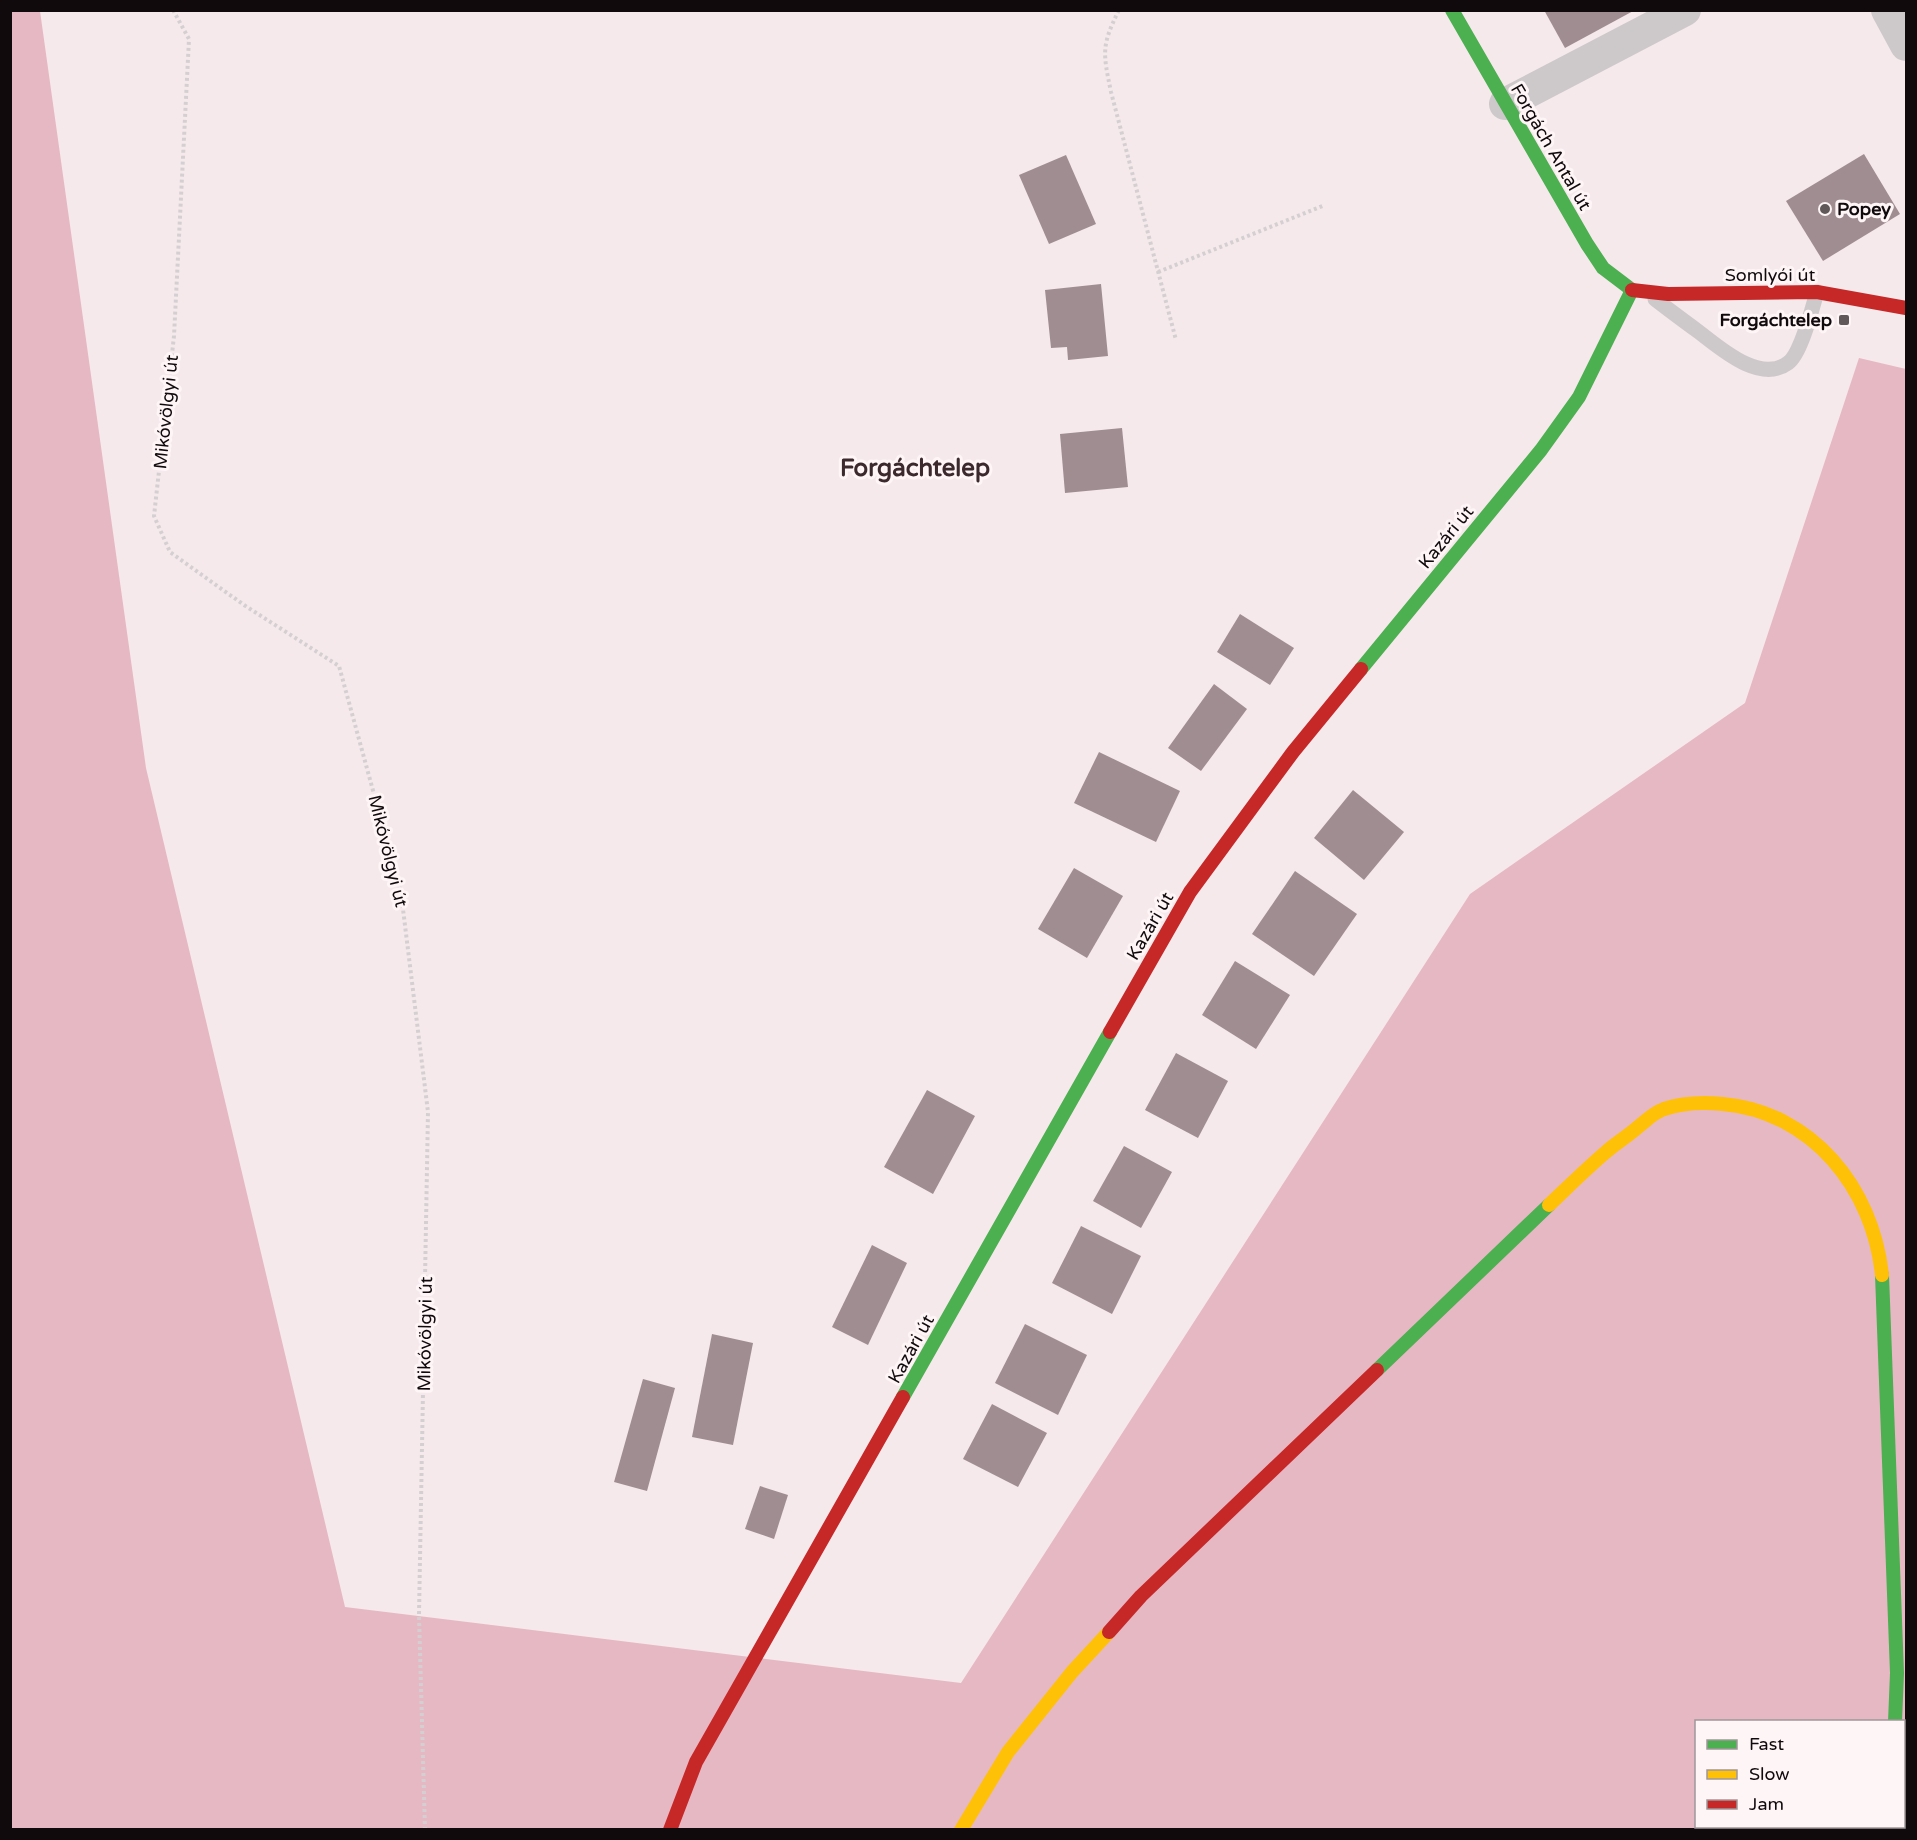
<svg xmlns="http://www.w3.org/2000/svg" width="1917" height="1840" font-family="'Varela Round',sans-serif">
<rect width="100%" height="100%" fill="#f5e9ec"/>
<path fill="#e6b8c3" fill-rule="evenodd" d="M 11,11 L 40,11 L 146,768 L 345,1607 L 961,1683 L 1470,894 L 1745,703 L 1859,358 L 1906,369 L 1906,1829 L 11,1830 ZM 1696,1722 L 1904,1722 L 1904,1826 L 1696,1826 Z"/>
<g fill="#9f8d92">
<path d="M 1544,10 L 1635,10 L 1565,48 Z"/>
<path d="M 1864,154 L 1900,214 L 1823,261 L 1786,201 Z"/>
<path d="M 1066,155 L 1096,224 L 1049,244 L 1019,175 Z"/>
<path d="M 1101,284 L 1108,356 L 1068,360 L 1067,347 L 1051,348 L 1045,290 Z"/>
<path d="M 1122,428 L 1128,487 L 1065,493 L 1060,434 Z"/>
<path d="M 1240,614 L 1294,648 L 1270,685 L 1217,652 Z"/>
<path d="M 1214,684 L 1247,709 L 1201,771 L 1168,748 Z"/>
<path d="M 1099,752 L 1180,791 L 1156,842 L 1074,803 Z"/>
<path d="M 1353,790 L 1404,832 L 1364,880 L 1314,838 Z"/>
<path d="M 1074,868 L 1123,896 L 1087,958 L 1038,929 Z"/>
<path d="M 1295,871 L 1357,914 L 1314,976 L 1252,934 Z"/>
<path d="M 1235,961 L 1290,995 L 1256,1049 L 1202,1015 Z"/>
<path d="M 1176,1053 L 1228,1081 L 1198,1138 L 1145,1110 Z"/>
<path d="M 927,1090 L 975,1116 L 933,1194 L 884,1167 Z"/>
<path d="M 1124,1146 L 1172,1172 L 1141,1228 L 1093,1201 Z"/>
<path d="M 1081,1226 L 1141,1256 L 1112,1314 L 1052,1283 Z"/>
<path d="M 872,1245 L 907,1263 L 868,1345 L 832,1327 Z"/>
<path d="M 1025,1324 L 1087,1355 L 1058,1415 L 995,1383 Z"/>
<path d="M 712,1334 L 753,1343 L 733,1445 L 692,1437 Z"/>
<path d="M 643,1379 L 675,1388 L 647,1491 L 614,1482 Z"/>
<path d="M 992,1404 L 1047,1433 L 1018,1487 L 963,1459 Z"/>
<path d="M 760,1486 L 788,1495 L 774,1539 L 745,1529 Z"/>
</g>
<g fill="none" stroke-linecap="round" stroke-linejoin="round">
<g stroke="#d4d0d1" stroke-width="4" stroke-dasharray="3 3" stroke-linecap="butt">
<path d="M 173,10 L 189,39 L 174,336 L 154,516 L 170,552 L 244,605 L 339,666 L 401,893 L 428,1112 L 419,1615 L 425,1830"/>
<path d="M 1119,10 C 1101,46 1103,53 1111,92 L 1176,340"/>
<path d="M 1158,272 L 1325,205"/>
</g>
<path stroke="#cdc9ca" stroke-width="15" d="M 1655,299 C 1669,310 1684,321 1699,332 C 1720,348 1760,384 1788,363 C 1801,354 1812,309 1817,292"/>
<g stroke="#cdc9ca" stroke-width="32">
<path d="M 1887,10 L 1906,45"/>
<path d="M 1505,104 L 1685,10"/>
</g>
<g stroke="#4caf50" stroke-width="14">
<path d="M 1452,10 L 1587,244 L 1603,268 L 1632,290"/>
<path d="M 1361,669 L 1541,450 L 1579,397 L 1632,290"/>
<path d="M 1882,1275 L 1897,1673 L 1895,1722"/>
<path d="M 1377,1370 L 1549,1205"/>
<path d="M 903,1397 L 1110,1032"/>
<path d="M 1892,1826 L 1892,1830"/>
</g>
<g stroke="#ffc107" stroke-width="14">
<path d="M 1549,1205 C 1568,1187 1586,1169 1606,1152 C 1616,1143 1628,1136 1638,1127 C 1647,1120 1653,1113 1664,1109 C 1682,1103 1703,1102 1723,1104 C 1812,1112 1873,1188 1882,1275"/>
<path d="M 961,1830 L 1008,1752 L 1072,1672 L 1109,1632"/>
</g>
<g stroke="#c62828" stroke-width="14">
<path d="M 1632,290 L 1668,294 L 1817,292 L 1906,308"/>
<path d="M 1110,1032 L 1190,892 L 1293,752 L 1361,669"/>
<path d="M 1109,1632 L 1141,1596 L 1377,1370"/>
<path d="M 670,1830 L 696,1762 L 903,1397"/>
</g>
</g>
<g fill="#61585a" stroke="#fef5f7" stroke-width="2">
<circle cx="1825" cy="209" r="6"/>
<rect x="1838" y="314" width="12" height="12" rx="3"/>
</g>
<g text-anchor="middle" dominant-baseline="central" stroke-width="6" stroke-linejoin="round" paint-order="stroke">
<g font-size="18" fill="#110a0c" stroke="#fef5f7">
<text transform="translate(1551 147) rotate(60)">Forgách Antal út</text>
<text x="1770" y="275">Somlyói út</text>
<text transform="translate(166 412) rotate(-84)">Mikóvölgyi út</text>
<text transform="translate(1446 537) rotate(-51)">Kazári út</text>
<text transform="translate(388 851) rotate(76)">Mikóvölgyi út</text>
<text transform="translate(1150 926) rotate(-60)">Kazári út</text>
<text transform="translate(425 1334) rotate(-89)">Mikóvölgyi út</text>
<text transform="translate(911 1349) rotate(-61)">Kazári út</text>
</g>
<g font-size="18" font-weight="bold" fill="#110a0c" stroke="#fef5f7" text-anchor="start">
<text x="1837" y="209">Popey</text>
<text x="1832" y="320" text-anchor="end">Forgáchtelep</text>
</g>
<g font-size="24" font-weight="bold" fill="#3b292d" stroke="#fef5f7">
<text x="915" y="468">Forgáchtelep</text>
</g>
</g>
<rect width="1917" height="1840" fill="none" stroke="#110a0c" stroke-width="24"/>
<rect x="1695" y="1720" width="210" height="108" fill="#fef5f7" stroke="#9f9799" stroke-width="1.5"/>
<rect x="1707" y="1740" width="30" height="9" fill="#4caf50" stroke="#9f9799" stroke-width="1.5"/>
<text x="1749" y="1750" font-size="18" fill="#110a0c">Fast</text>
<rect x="1707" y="1770" width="30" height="9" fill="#ffc107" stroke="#9f9799" stroke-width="1.5"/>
<text x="1749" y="1780" font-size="18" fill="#110a0c">Slow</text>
<rect x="1707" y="1800" width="30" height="9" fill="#c62828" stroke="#9f9799" stroke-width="1.5"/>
<text x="1749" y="1810" font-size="18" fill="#110a0c">Jam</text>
</svg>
